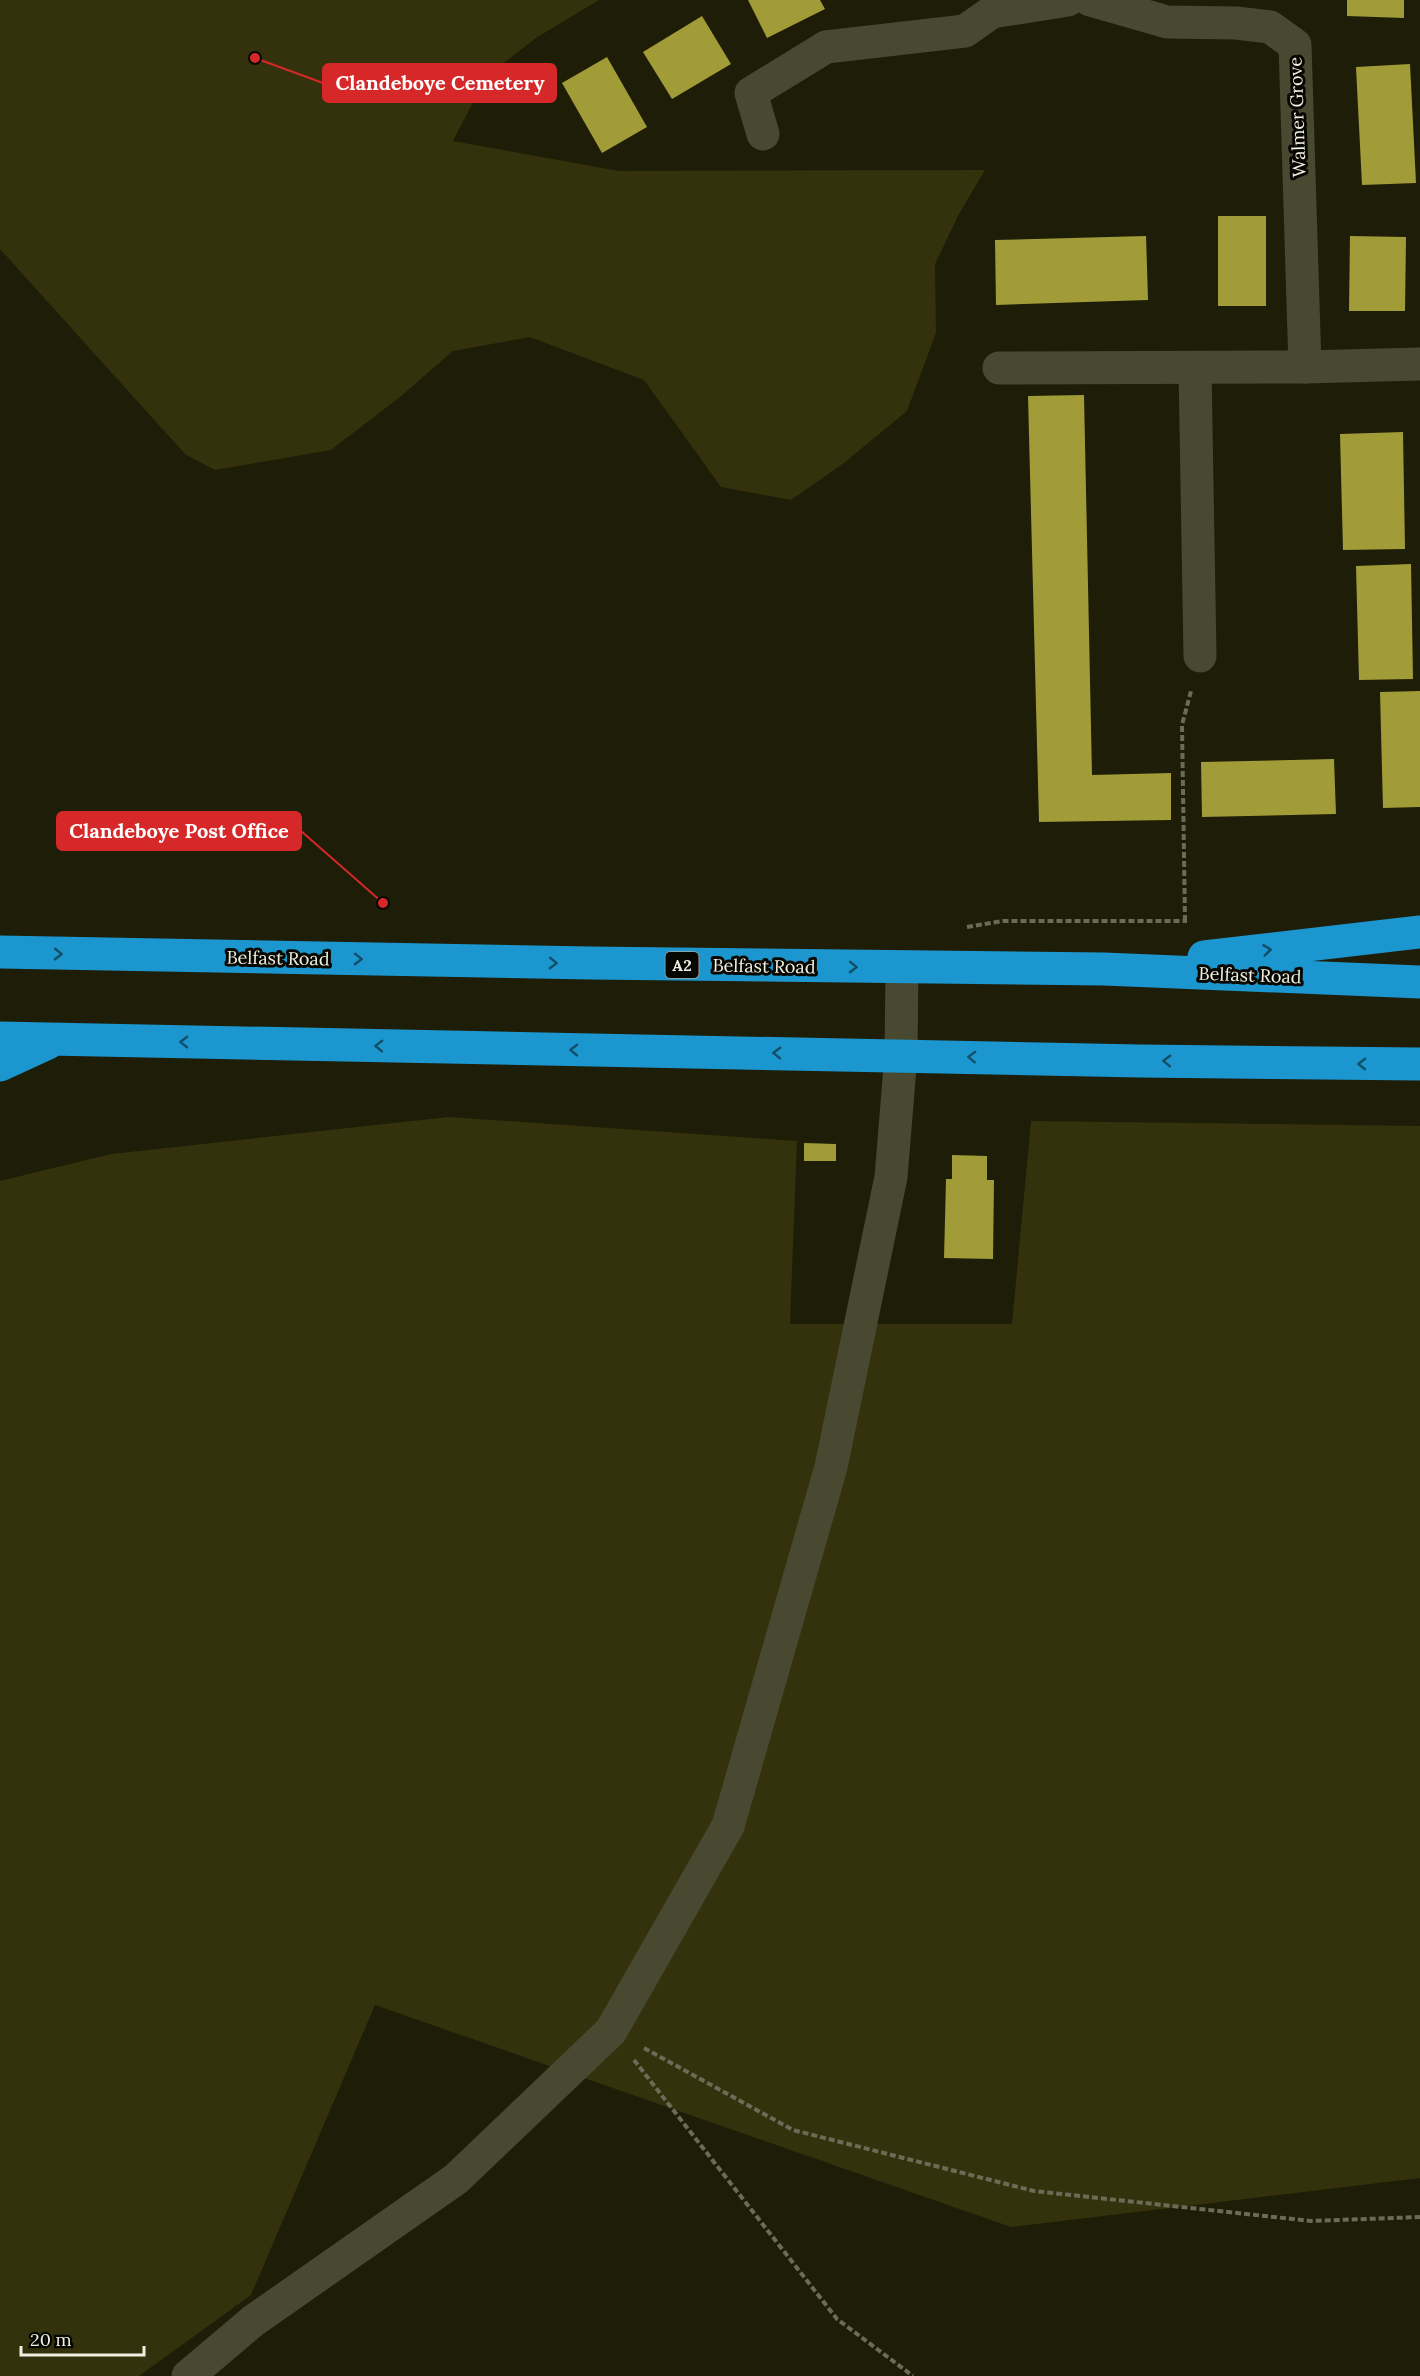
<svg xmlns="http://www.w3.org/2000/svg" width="1420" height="2376" font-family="Lora,serif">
<rect width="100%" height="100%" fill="#1e1d07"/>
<g fill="#33320c">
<path d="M 0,0 L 599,0 L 536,38 L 486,77 L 453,141 L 619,171 L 985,170 L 959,214 L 935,264 L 936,333 L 907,411 L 844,463 L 791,500 L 721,487 L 644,380 L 530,337 L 453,351 L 400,397 L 331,450 L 215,470 L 185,454 L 0,249 Z"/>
<path d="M 449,1117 L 797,1141 L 790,1324 L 1012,1324 L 1031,1121 L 1420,1126 L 1420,2178 L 1011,2227 L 375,2005 L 251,2295 L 139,2376 L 0,2376 L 0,1181 L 111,1154 Z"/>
</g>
<g fill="#a19c37">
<path d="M 748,0 L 820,0 L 825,9 L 767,38 Z"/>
<path d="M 1347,0 L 1404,0 L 1404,18 L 1347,16 Z"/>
<path d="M 702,16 L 731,64 L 672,99 L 643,52 Z"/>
<path d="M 607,57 L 647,127 L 602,153 L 562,83 Z"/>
<path d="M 1410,64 L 1416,183 L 1362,185 L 1356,67 Z"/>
<rect x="1218" y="216" width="48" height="90"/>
<path d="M 1146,236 L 1148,300 L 996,305 L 995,240 Z"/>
<path d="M 1350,236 L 1406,237 L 1405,311 L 1349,311 Z"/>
<path d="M 1084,395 L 1092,775 L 1171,773 L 1171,820 L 1039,822 L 1028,396 Z"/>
<path d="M 1403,432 L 1405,549 L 1343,550 L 1340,434 Z"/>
<path d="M 1411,564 L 1413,679 L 1359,680 L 1356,566 Z"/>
<path d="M 1420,691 L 1420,807 L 1383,808 L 1380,692 Z"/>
<path d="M 1334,759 L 1336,814 L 1202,817 L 1201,762 Z"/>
<path d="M 804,1143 L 836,1144 L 836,1161 L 804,1161 Z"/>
<path d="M 952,1155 L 987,1156 L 987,1180 L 994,1180 L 993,1259 L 944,1258 L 946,1179 L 952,1179 Z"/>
</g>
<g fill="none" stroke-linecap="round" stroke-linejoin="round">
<g stroke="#6c6b58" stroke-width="4" stroke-dasharray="6 3" stroke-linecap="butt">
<path d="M 1185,921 L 1182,725 L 1191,691"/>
<path d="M 967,927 L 1003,921 L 1187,921"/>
<path d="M 644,2048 L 793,2130 L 1034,2191 L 1311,2221 L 1420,2217"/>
<path d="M 634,2060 L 837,2319 L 913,2376"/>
</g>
<g stroke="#494932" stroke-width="33">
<path d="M 1090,0 L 1167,22 L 1236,23 L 1270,27 L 1295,45 L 1305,367"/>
<path d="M 763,134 L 751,93 L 826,47 L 965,31 L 992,12 L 1068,0"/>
<path d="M 999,368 L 1305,367 L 1420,364"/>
<path d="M 1195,368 L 1200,656"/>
<path d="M 188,2376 L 253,2321 L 456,2179 L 611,2031 L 728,1826 L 831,1467 L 891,1177 L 901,1055 L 902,967"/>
</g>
<g stroke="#1c96cf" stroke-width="33">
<path d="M 0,952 L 590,963 L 1104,969 L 1420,982"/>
<path d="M 1204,957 L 1420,932"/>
<path d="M 0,1038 L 1140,1061 L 1420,1064"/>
<path d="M 0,1065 L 48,1043"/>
</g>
</g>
<defs><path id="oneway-chevron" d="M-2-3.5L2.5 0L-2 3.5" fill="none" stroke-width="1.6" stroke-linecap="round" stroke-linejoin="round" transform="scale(1.5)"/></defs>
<g stroke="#124e68">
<use href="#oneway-chevron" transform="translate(1267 950) rotate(-7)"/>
<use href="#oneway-chevron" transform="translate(58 954) rotate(1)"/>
<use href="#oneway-chevron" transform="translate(358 959) rotate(1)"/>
<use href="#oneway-chevron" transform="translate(553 963) rotate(1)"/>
<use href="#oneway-chevron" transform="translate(853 967) rotate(1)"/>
<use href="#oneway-chevron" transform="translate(184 1042) rotate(-179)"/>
<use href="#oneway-chevron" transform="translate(379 1046) rotate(-179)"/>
<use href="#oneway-chevron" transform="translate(574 1050) rotate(-179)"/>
<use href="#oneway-chevron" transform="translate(777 1053) rotate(-179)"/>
<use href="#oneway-chevron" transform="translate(972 1057) rotate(-178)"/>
<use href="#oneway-chevron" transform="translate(1167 1061) rotate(-179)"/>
<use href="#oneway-chevron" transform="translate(1362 1064) rotate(-179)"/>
</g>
<g text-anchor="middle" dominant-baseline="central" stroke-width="6" stroke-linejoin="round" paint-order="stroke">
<rect fill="#070702" stroke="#a9a99f" stroke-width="1.5" x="665.5" y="952" width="33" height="26" rx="4.5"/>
<g font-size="16" font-weight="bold" fill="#efefe2">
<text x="682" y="965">A2</text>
</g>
<g font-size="18" fill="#efefe2" stroke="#070702">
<text transform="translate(1297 117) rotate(-92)">Walmer Grove</text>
<text transform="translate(278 958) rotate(1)">Belfast Road</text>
<text transform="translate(764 966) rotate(1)">Belfast Road</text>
<text transform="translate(1250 975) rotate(2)">Belfast Road</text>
</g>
</g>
<path fill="none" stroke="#d62828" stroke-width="2" d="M255 58L323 83M383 903L301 831"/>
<g fill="#d62828" stroke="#070702" stroke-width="2">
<circle cx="255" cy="58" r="6"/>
<circle cx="383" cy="903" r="6"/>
</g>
<g fill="#d62828" stroke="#d62828" stroke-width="2">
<rect x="323" y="64" width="233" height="38" rx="6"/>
<rect x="57" y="812" width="244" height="38" rx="6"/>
</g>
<g font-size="20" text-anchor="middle" font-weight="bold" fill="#fff">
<text x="440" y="90">Clandeboye Cemetery</text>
<text x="179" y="838">Clandeboye Post Office</text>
</g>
<path d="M21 2346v9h123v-9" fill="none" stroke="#efefe2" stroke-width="3"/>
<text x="30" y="2346" font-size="18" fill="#efefe2" stroke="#070702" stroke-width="4.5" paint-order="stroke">20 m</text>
</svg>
